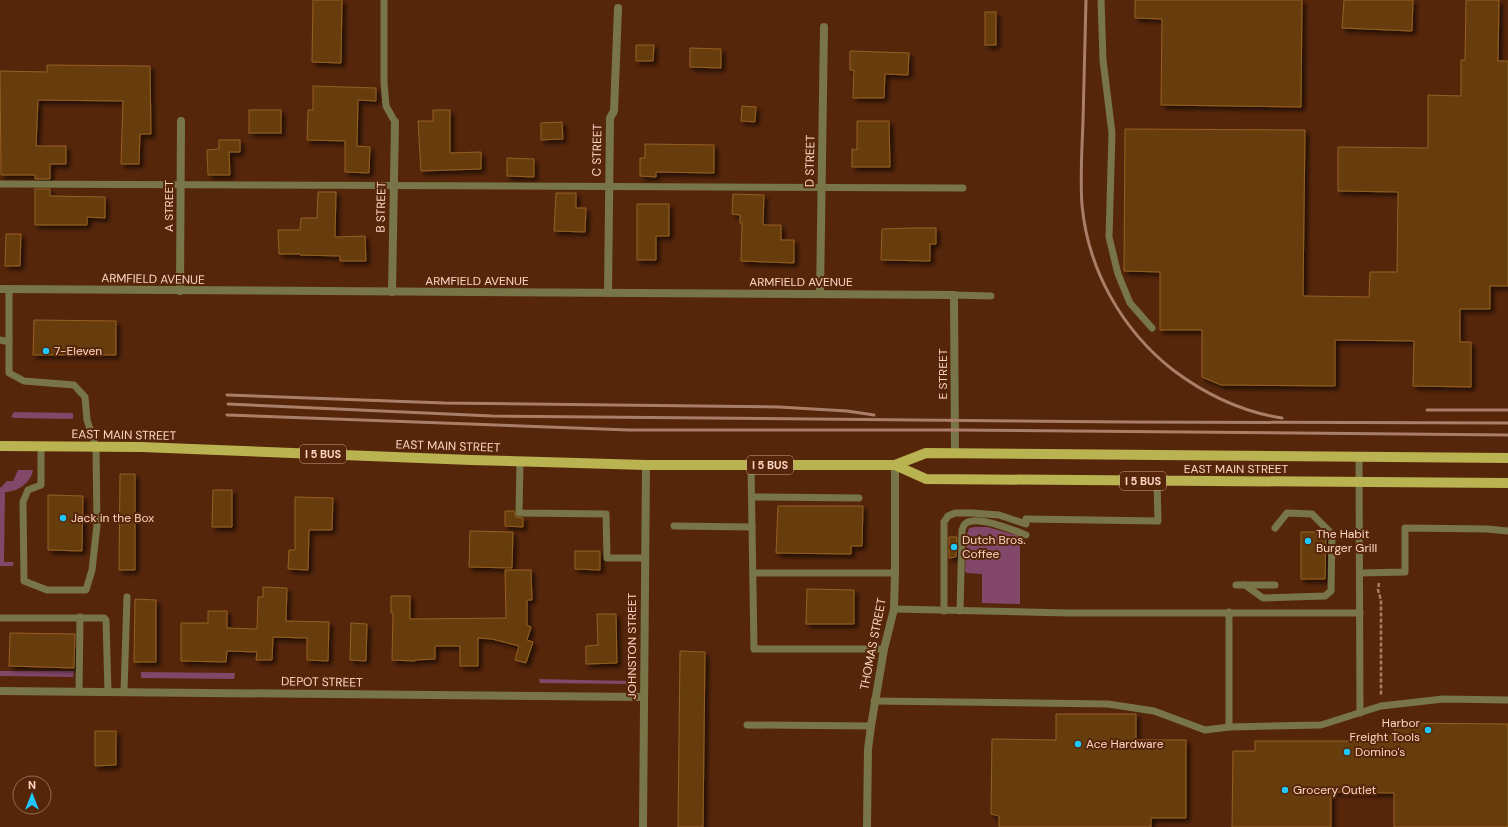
<svg xmlns="http://www.w3.org/2000/svg" width="1508" height="827" font-family="'DM Sans',sans-serif">
<defs>
<filter id="shadow"><feDropShadow dx="3.5" dy="3.5" stdDeviation="2" flood-color="#0009"/></filter>
</defs>
<rect width="100%" height="100%" fill="#56260b"/>
<g fill="#824769">
<path d="M 14,412 L 73,413 L 73,419 L 15,418 L 11,417 Z"/>
<path d="M 18,470 L 33,470 C 31,483 17,492 5,492 L 4,562 L 13,562 L 14,564 L 12,566 L 0,566 L 0,488 L 7,481 L 13,481 Z"/>
<path d="M 975,527 L 987,527 L 1020,536 L 1020,604 L 982,603 L 982,574 L 967,573 L 965,571 L 967,534 L 969,528 Z"/>
<path d="M 0,671 L 74,671 L 73,677 L 4,676 L 0,676 Z"/>
<path d="M 141,672 L 235,673 L 234,679 L 141,678 Z"/>
<path d="M 539,679 L 628,681 L 628,684 L 540,683 Z"/>
</g>
<g fill="#673e09" stroke="#956024" filter="url(#shadow)">
<path d="M 313,0 L 342,0 L 341,63 L 312,62 Z"/>
<path d="M 1135,0 L 1302,0 L 1301,107 L 1161,105 L 1162,19 L 1135,18 Z"/>
<path d="M 1344,0 L 1413,0 L 1412,31 L 1342,28 Z"/>
<path d="M 1466,0 L 1499,0 L 1498,61 L 1508,61 L 1508,286 L 1490,286 L 1490,309 L 1460,309 L 1460,342 L 1471,342 L 1471,387 L 1413,386 L 1414,341 L 1335,340 L 1335,386 L 1221,385 L 1202,377 L 1202,330 L 1160,330 L 1160,272 L 1124,271 L 1125,129 L 1305,130 L 1303,296 L 1369,297 L 1370,272 L 1397,272 L 1398,192 L 1338,191 L 1338,147 L 1428,148 L 1428,95 L 1461,96 L 1461,60 L 1465,60 Z"/>
<rect x="985" y="12" width="11" height="33"/>
<path d="M 636,45 L 654,45 L 653,61 L 636,61 Z"/>
<path d="M 690,48 L 721,49 L 721,68 L 690,67 Z"/>
<path d="M 850,51 L 909,53 L 908,75 L 885,74 L 884,98 L 853,98 L 854,70 L 850,70 Z"/>
<path d="M 47,65 L 150,66 L 151,134 L 140,134 L 139,164 L 121,164 L 123,101 L 38,100 L 36,146 L 66,146 L 66,164 L 50,164 L 50,179 L 35,179 L 35,175 L 1,175 L 0,71 L 47,72 Z"/>
<path d="M 313,86 L 376,88 L 376,101 L 358,100 L 357,146 L 370,147 L 369,173 L 345,172 L 345,141 L 307,140 L 308,110 L 313,110 Z"/>
<path d="M 742,106 L 756,107 L 755,122 L 741,121 Z"/>
<rect x="249" y="110" width="32" height="23"/>
<path d="M 433,110 L 450,110 L 450,153 L 481,152 L 481,169 L 421,171 L 418,121 L 433,121 Z"/>
<path d="M 857,121 L 889,121 L 890,167 L 852,167 L 852,149 L 857,150 Z"/>
<path d="M 562,122 L 563,139 L 541,140 L 541,123 Z"/>
<path d="M 219,140 L 240,140 L 240,152 L 229,152 L 230,175 L 208,175 L 207,150 L 219,149 Z"/>
<path d="M 645,144 L 714,145 L 714,173 L 656,172 L 656,177 L 640,176 L 640,158 L 645,158 Z"/>
<path d="M 507,158 L 534,159 L 534,177 L 507,176 Z"/>
<path d="M 35,189 L 50,189 L 50,196 L 105,197 L 105,218 L 87,217 L 87,225 L 35,225 Z"/>
<path d="M 318,192 L 336,192 L 335,237 L 365,236 L 366,261 L 340,261 L 340,256 L 300,255 L 300,254 L 279,254 L 278,230 L 300,230 L 301,218 L 317,218 Z"/>
<path d="M 556,193 L 576,193 L 576,208 L 586,208 L 585,232 L 554,231 Z"/>
<path d="M 733,194 L 764,195 L 763,225 L 781,225 L 781,240 L 794,240 L 794,263 L 741,261 L 742,223 L 740,223 L 740,215 L 732,214 Z"/>
<path d="M 637,204 L 669,204 L 669,236 L 656,236 L 656,260 L 637,260 Z"/>
<path d="M 912,228 L 936,228 L 936,244 L 930,244 L 930,261 L 881,260 L 882,229 Z"/>
<path d="M 6,234 L 21,234 L 20,266 L 5,266 Z"/>
<path d="M 34,320 L 116,321 L 116,355 L 33,355 Z"/>
<path d="M 120,474 L 135,474 L 135,570 L 119,570 Z"/>
<path d="M 213,490 L 232,490 L 232,527 L 212,527 Z"/>
<path d="M 48,495 L 83,496 L 82,551 L 48,550 Z"/>
<path d="M 295,497 L 333,498 L 332,530 L 309,530 L 308,570 L 288,569 L 289,550 L 295,550 Z"/>
<path d="M 778,506 L 863,506 L 862,546 L 851,546 L 851,554 L 776,553 Z"/>
<path d="M 505,511 L 514,511 L 516,517 L 523,518 L 523,527 L 505,526 Z"/>
<path d="M 470,531 L 513,532 L 512,568 L 469,567 Z"/>
<path d="M 1301,532 L 1322,532 L 1326,535 L 1325,579 L 1301,579 Z"/>
<path d="M 949,537 L 957,537 L 956,557 L 949,558 Z"/>
<path d="M 575,551 L 600,551 L 600,570 L 575,569 Z"/>
<path d="M 505,570 L 531,570 L 532,600 L 527,600 L 527,625 L 531,627 L 527,640 L 533,642 L 526,663 L 515,660 L 519,646 L 492,639 L 478,638 L 478,666 L 460,666 L 460,646 L 435,646 L 435,659 L 415,660 L 415,661 L 392,660 L 393,613 L 391,613 L 391,596 L 410,596 L 410,619 L 506,618 Z"/>
<path d="M 263,587 L 287,588 L 286,621 L 329,622 L 328,661 L 307,660 L 307,638 L 273,637 L 272,660 L 256,660 L 257,652 L 227,651 L 226,662 L 181,661 L 181,623 L 208,623 L 208,611 L 227,611 L 227,628 L 257,629 L 258,597 L 263,597 Z"/>
<path d="M 807,589 L 854,590 L 854,624 L 806,624 Z"/>
<path d="M 135,599 L 156,600 L 156,662 L 134,662 Z"/>
<path d="M 597,614 L 616,614 L 617,663 L 586,664 L 586,646 L 598,645 Z"/>
<path d="M 351,623 L 367,624 L 366,661 L 350,660 Z"/>
<path d="M 10,633 L 75,634 L 74,668 L 9,666 Z"/>
<path d="M 680,651 L 705,652 L 703,827 L 678,827 Z"/>
<path d="M 1056,714 L 1136,714 L 1136,740 L 1186,740 L 1186,818 L 1151,818 L 1151,827 L 999,827 L 999,816 L 991,814 L 992,739 L 1056,740 Z"/>
<path d="M 1395,723 L 1508,724 L 1508,827 L 1394,827 L 1394,793 L 1331,792 L 1331,827 L 1232,827 L 1233,751 L 1255,751 L 1255,741 L 1362,741 L 1363,740 L 1373,739 L 1373,735 L 1395,735 Z"/>
<path d="M 95,731 L 116,731 L 116,765 L 95,766 Z"/>
</g>
<g fill="none" stroke-linecap="round" stroke-linejoin="round">
<path stroke="#aa7f68" stroke-width="2.5" stroke-dasharray="4 2" stroke-linecap="butt" d="M 1379,583 L 1378,590 L 1381,600 L 1381,696"/>
<g stroke="#787548" stroke-width="7">
<path d="M 384,0 L 384,83 L 386,106 L 395,122"/>
<path d="M 1101,0 L 1103,60 L 1112,133 L 1109,237 L 1118,274 L 1130,303 L 1152,328"/>
<path d="M 0,184 L 963,188"/>
<path d="M 9,290 L 9,342"/>
<path d="M 954,295 L 991,296"/>
<path d="M 0,340 L 9,342 L 9,373 L 24,381 L 74,385 L 85,397 L 87,420 L 96,447 L 97,525 L 92,570 L 86,590 L 47,590 L 24,581 L 23,502 L 28,490 L 41,485 L 41,447"/>
<path d="M 1359,457 L 1360,713"/>
<path d="M 520,462 L 519,513 L 606,514 L 607,558 L 645,558"/>
<path d="M 752,497 L 859,498"/>
<path d="M 1026,519 L 1158,521 L 1157,481"/>
<path d="M 674,526 L 752,527 L 751,465"/>
<path d="M 752,527 L 754,649 L 884,649"/>
<path d="M 753,573 L 895,573"/>
<path d="M 1360,573 L 1405,572 L 1405,528 L 1488,529 L 1508,531"/>
<path d="M 1236,585 L 1275,585"/>
<path d="M 1245,585 L 1263,598 L 1325,596 L 1331,591 L 1332,534 L 1312,514 L 1287,513 L 1275,528"/>
<path d="M 894,609 L 1068,613 L 1360,613"/>
<path d="M 944,611 L 944,522 L 948,516 L 955,513 L 972,513 L 999,515 L 1026,524"/>
<path d="M 960,611 L 962,530 C 963,528 963,526 965,524 C 976,514 1013,530 1026,535"/>
<path d="M 0,618 L 104,618 L 106,620 L 108,692"/>
<path d="M 79,692 L 80,617"/>
<path d="M 124,692 L 127,597"/>
<path d="M 874,701 L 1108,704 L 1154,711 L 1205,730 L 1229,727 L 1321,725 L 1381,706 L 1443,699 L 1508,700"/>
<path d="M 747,725 L 871,726"/>
<path d="M 1229,727 L 1229,612"/>
</g>
<g stroke="#787548" stroke-width="8">
<path d="M 0,289 L 954,295 L 955,454"/>
<path d="M 180,291 L 181,121"/>
<path d="M 392,292 L 395,122"/>
<path d="M 608,293 L 610,118 L 614,111 L 618,8"/>
<path d="M 820,294 L 824,27"/>
<path d="M 0,691 L 644,697"/>
<path d="M 643,827 L 646,465"/>
<path d="M 867,827 L 868,749 L 871,726 L 884,649 L 894,609 L 895,573 L 895,465"/>
</g>
<g stroke="#b9b351" stroke-width="10">
<path d="M 0,446 L 141,447 L 471,460 L 646,465 L 895,465 L 926,453 L 1508,458"/>
<path d="M 895,465 L 926,479 L 1508,483"/>
</g>
<g stroke="#aa7f68" stroke-width="3">
<path d="M 1086,0 C 1085,40 1084,80 1083,121 C 1082,149 1080,177 1082,205 C 1088,270 1122,330 1173,370 C 1205,394 1242,412 1282,418"/>
<path d="M 227,395 L 444,403 L 779,407 L 847,411 L 874,415"/>
<path d="M 228,404 L 492,416 L 1129,422 L 1508,423"/>
<path d="M 1427,410 L 1508,410"/>
<path d="M 227,415 L 629,430 L 955,430 L 1508,435"/>
</g>
</g>
<g fill="#1fc9fd" stroke="#56260b" stroke-width="1.5">
<circle cx="46" cy="351" r="4"/>
<circle cx="63" cy="518" r="4"/>
<circle cx="1308" cy="541" r="4"/>
<circle cx="954" cy="547" r="4"/>
<circle cx="1428" cy="730" r="4"/>
<circle cx="1078" cy="744" r="4"/>
<circle cx="1347" cy="752" r="4"/>
<circle cx="1285" cy="790" r="4"/>
</g>
<g text-anchor="middle" dominant-baseline="central" stroke-width="4" stroke-linejoin="round" paint-order="stroke">
<g fill="#56260b" stroke="#caa08c" stroke-width="1">
<rect x="300" y="445" width="46" height="18" rx="3"/>
<rect x="747" y="456" width="46" height="18" rx="3"/>
<rect x="1120" y="472" width="46" height="18" rx="3"/>
</g>
<g font-size="11" font-weight="bold" fill="#fcd5c3">
<text x="323" y="454">I 5 BUS</text>
<text x="770" y="465">I 5 BUS</text>
<text x="1143" y="481">I 5 BUS</text>
</g>
<g font-size="12" fill="#fcd5c3" stroke="#56260b">
<text transform="translate(597 150) rotate(-89)">C STREET</text>
<text transform="translate(810 161) rotate(-89)">D STREET</text>
<text transform="translate(169 206) rotate(-90)">A STREET</text>
<text transform="translate(381 207) rotate(-89)">B STREET</text>
<text transform="translate(153 279) rotate(1)">ARMFIELD AVENUE</text>
<text x="477" y="281">ARMFIELD AVENUE</text>
<text x="801" y="282">ARMFIELD AVENUE</text>
<text transform="translate(943 374) rotate(-90)">E STREET</text>
<text transform="translate(124 435) rotate(1)">EAST MAIN STREET</text>
<text transform="translate(448 446) rotate(2)">EAST MAIN STREET</text>
<text x="1236" y="469">EAST MAIN STREET</text>
<text transform="translate(873 644) rotate(-79)">THOMAS STREET</text>
<text transform="translate(632 646) rotate(-90)">JOHNSTON STREET</text>
<text transform="translate(322 682) rotate(1)">DEPOT STREET</text>
</g>
<g font-size="12" fill="#fcd5c3" stroke="#56260b" text-anchor="start">
<text x="54" y="351">7-Eleven</text>
<text x="71" y="518">Jack in the Box</text>
<text x="1316" y="534">The Habit<tspan x="1316" dy="14">Burger Grill</tspan></text>
<text x="962" y="540">Dutch Bros.<tspan x="962" dy="14">Coffee</tspan></text>
<text x="1420" y="723" text-anchor="end">Harbor<tspan x="1420" dy="14">Freight Tools</tspan></text>
<text x="1086" y="744">Ace Hardware</text>
<text x="1355" y="752">Domino's</text>
<text x="1293" y="790">Grocery Outlet</text>
</g>
</g>
<g transform="translate(32 795)"><circle r="19" fill="#56260b" stroke="#986c55"/>
<path d="M0-3L7 15L0 10L-7 15Z" fill="#1fc9fd"/>
<text y="-6" font-size="11" font-weight="bold" text-anchor="middle" fill="#fcd5c3">N</text>
</g>
</svg>
